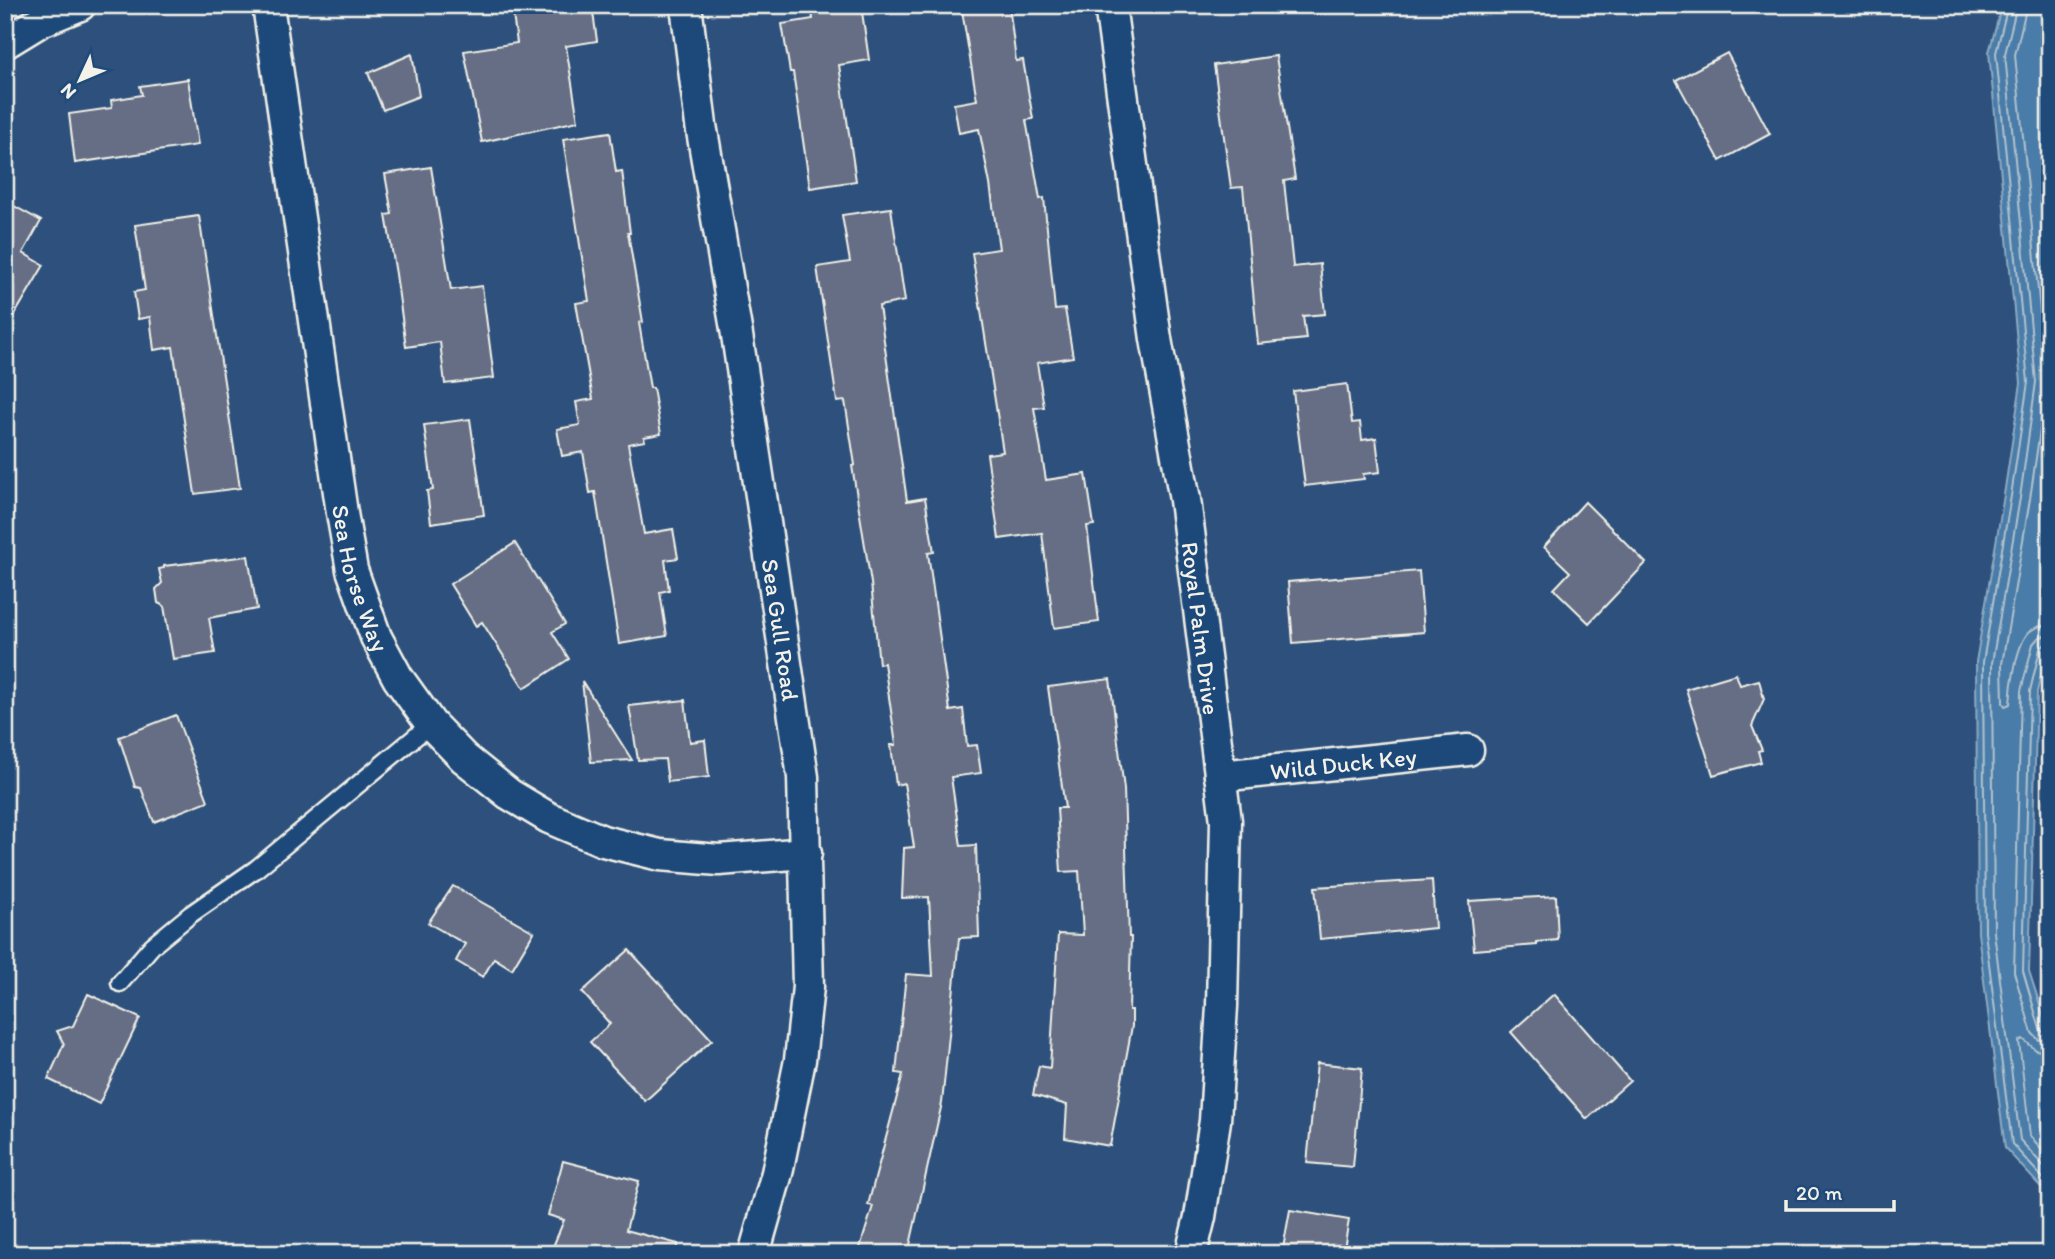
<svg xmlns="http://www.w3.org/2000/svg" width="2055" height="1259" font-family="Itim,sans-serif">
<rect width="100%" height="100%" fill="#2d517c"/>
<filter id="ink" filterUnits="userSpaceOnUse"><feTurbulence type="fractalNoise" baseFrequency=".0143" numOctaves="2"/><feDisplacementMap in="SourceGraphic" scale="14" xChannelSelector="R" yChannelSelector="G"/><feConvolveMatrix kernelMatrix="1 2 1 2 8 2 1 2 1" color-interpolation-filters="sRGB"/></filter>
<g filter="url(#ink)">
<path fill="#4a7ba8" stroke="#8eaac2" stroke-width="2" d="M 2002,5 L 2050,5 L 2050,638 L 2037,692 L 2029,971 L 2050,1036 L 2050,1197 L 2005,1148 L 1978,933 L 1976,662 L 2004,495 L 2021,383 L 1989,52 Z"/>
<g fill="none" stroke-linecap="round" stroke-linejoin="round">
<g stroke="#b0c2ce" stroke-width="2">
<path d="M 2008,5 L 1996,53 L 2028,382 L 2011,496 L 1983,662 L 1985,932 L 2012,1144 L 2050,1186"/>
<path d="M 2017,5 L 2005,54 L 2036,382 L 2020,498 L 1992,663 L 1994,932 L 2020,1140 L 2050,1173"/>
<path d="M 2027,5 L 2015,55 L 2047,382 L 2030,499 L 2002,664 L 2003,703 L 2005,706 L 2010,704 C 2011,686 2016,645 2029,632 C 2035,627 2042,625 2050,625"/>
<path d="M 2050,635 L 2039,637 L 2033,644 L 2021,691 L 2014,972 L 2032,1033 L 2039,1040 L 2050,1042"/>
<path d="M 2050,644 L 2044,645 L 2040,649 L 2030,691 L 2023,971 L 2040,1029 L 2044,1033 L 2050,1034"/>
<path d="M 2050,1053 L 2036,1050 L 2023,1039 L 2019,1041 L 2030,1136 L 2050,1158"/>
</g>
</g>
<g fill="#656e85" stroke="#f4f1e8" stroke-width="2">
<path d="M 531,5 L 592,5 L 597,41 L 566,46 L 578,121 L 482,142 L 464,51 L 517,43 L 512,8 Z"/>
<path d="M 811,5 L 861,5 L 869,60 L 839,65 L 856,181 L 810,188 L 793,72 L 790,72 L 782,24 L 813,19 Z"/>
<path d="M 961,5 L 1009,5 L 1016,61 L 1023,60 L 1033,119 L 1026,120 L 1040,199 L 1044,198 L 1055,310 L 1065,309 L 1073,357 L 1037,363 L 1044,407 L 1034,408 L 1046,480 L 1086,474 L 1094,525 L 1087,526 L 1099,622 L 1054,628 L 1042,533 L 999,539 L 987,454 L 1003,452 L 972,253 L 999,249 L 990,184 L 979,129 L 959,133 L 954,104 L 977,100 Z"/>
<path d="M 1727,53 L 1770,134 L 1720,161 L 1676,80 Z"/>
<path d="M 412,54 L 419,96 L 383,110 L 368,73 Z"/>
<path d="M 1276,56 L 1295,179 L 1284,181 L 1293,267 L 1320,264 L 1325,314 L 1303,316 L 1306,339 L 1258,344 L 1243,187 L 1231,188 L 1214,65 Z"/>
<path d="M 188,79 L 198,145 L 75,163 L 69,114 L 112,108 L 111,100 L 142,95 L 140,86 Z"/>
<path d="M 610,132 L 616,172 L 622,171 L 630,233 L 628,233 L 643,322 L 639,323 L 650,388 L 653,388 L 661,434 L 644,437 L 645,441 L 628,444 L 644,534 L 673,529 L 678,558 L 665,560 L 669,590 L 660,592 L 667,636 L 619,644 L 595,492 L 590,493 L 583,452 L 562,456 L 557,429 L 580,425 L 576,402 L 593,399 L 576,303 L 589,301 L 563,139 Z"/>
<path d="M 431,167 L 451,290 L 482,286 L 494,378 L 445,384 L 440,342 L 406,347 L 396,274 L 386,215 L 392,214 L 385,174 Z"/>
<path d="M 5,201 L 41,221 L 23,253 L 44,265 L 5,331 Z"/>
<path d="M 891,208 L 905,301 L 879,306 L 907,501 L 925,498 L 934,552 L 928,553 L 950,711 L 963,709 L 967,746 L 977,745 L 981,773 L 951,777 L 961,846 L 976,845 L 979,937 L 959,938 L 942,1103 L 908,1254 L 858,1254 L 873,1206 L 868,1205 L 903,1074 L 896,1073 L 906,974 L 933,976 L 929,897 L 902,898 L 904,848 L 914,847 L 904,783 L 896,785 L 891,745 L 896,745 L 884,663 L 879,664 L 871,583 L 852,466 L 855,465 L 845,401 L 837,402 L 817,267 L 850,262 L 842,215 Z"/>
<path d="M 199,216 L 240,488 L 195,494 L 173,347 L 154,350 L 150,317 L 138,319 L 134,292 L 145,290 L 135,225 Z"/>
<path d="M 1347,384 L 1352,423 L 1360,422 L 1362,440 L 1376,438 L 1380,472 L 1363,474 L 1364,479 L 1305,486 L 1293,391 Z"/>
<path d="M 470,419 L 484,515 L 431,523 L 427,491 L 433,490 L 424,425 Z"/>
<path d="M 1585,502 L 1646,563 L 1589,623 L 1554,589 L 1570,572 L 1544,547 Z"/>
<path d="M 515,543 L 565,624 L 552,632 L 569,659 L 524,688 L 482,622 L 476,626 L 450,584 Z"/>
<path d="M 248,556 L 257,609 L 209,618 L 215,653 L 173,659 L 164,606 L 158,603 L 156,589 L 162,583 L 159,569 L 164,568 L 164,566 Z"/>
<path d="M 1419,571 L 1424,632 L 1293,643 L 1288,582 Z"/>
<path d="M 1736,674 L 1740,685 L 1759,680 L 1764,699 L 1752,726 L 1762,750 L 1758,751 L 1761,762 L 1713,775 L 1686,689 Z"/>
<path d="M 1110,679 L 1124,789 L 1129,937 L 1131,937 L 1129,1010 L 1132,1010 L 1132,1026 L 1110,1146 L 1065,1138 L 1067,1105 L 1033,1095 L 1039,1066 L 1050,1068 L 1058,934 L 1083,935 L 1079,871 L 1061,872 L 1057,808 L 1065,808 L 1048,687 Z"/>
<path d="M 582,681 L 632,760 L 591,762 Z"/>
<path d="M 685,700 L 690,742 L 705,740 L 709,777 L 668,782 L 665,759 L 638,760 L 629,706 Z"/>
<path d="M 176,715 L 208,801 L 154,822 L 141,788 L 135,787 L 119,737 Z"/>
<path d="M 1432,880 L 1435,928 L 1320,939 L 1315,887 Z"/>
<path d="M 453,886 L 534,932 L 512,969 L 494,958 L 483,977 L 456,961 L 465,944 L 428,923 Z"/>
<path d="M 1556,896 L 1558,940 L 1537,942 L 1537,945 L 1474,950 L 1469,901 Z"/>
<path d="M 629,950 L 712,1040 L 645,1101 L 590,1042 L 610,1024 L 582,992 Z"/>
<path d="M 88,994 L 140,1018 L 99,1104 L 48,1079 L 64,1044 L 57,1031 L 73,1026 Z"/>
<path d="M 1554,994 L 1630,1081 L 1587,1119 L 1511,1032 Z"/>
<path d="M 1317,1063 L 1362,1068 L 1353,1167 L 1307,1163 Z"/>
<path d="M 563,1161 L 639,1181 L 626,1230 L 678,1244 L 677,1254 L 550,1254 L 564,1220 L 548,1215 Z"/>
<path d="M 1290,1210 L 1349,1220 L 1343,1254 L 1282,1254 Z"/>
</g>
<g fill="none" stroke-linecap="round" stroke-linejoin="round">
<defs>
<path id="service" d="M 120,983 L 152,946 L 191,914 L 256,869 L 431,724"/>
<g id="minor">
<path id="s1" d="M 268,5 L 342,513 L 352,570 L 376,637 L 398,678 L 431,724 L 464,758 L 509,794 L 549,818 L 603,841 L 660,855 L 719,860 L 806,853"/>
<path id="s2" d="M 686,5 L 701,125 L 737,335 L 803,777 L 808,987 L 800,1060 L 777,1173 L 754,1254"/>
<path id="s3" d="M 1110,5 L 1156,339 L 1185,500 L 1226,821 L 1222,1006 L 1215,1121 L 1200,1217 L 1191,1254"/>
<path d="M 5,43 L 41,21 L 80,5"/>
<path id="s4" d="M 1220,776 L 1468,750"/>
</g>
</defs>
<use href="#service" stroke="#f4f1e8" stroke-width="21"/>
<use href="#minor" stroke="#f4f1e8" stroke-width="35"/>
<use href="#service" stroke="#1f4a7a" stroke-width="16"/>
<use href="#minor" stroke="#1f4a7a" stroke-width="30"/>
</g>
</g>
<g text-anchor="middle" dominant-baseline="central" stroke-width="7" stroke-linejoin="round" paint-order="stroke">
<g font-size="24" fill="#f4f1e8" stroke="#1f4a7a">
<text stroke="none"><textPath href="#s1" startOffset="581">Sea Horse Way</textPath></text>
<text stroke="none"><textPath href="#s3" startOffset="630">Royal Palm Drive</textPath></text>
<text stroke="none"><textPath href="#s2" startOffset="632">Sea Gull Road</textPath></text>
<text stroke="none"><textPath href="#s4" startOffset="124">Wild Duck Key</textPath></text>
</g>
</g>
<rect width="2055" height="1259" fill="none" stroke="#1f4a7a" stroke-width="28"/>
<rect x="14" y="14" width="2027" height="1231" fill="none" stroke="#f4f1e8" stroke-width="2.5" filter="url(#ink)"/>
<g transform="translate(80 80) rotate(226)" stroke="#1f4a7a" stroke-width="5" paint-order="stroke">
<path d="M0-5L12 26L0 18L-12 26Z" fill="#f4f1e8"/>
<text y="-10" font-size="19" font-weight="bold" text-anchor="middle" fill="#f4f1e8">N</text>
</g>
<path d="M1786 1200v10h108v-10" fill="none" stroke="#f4f1e8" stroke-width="3.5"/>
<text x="1796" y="1200" font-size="21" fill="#f4f1e8" stroke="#1f4a7a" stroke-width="5" paint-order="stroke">20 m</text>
</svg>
